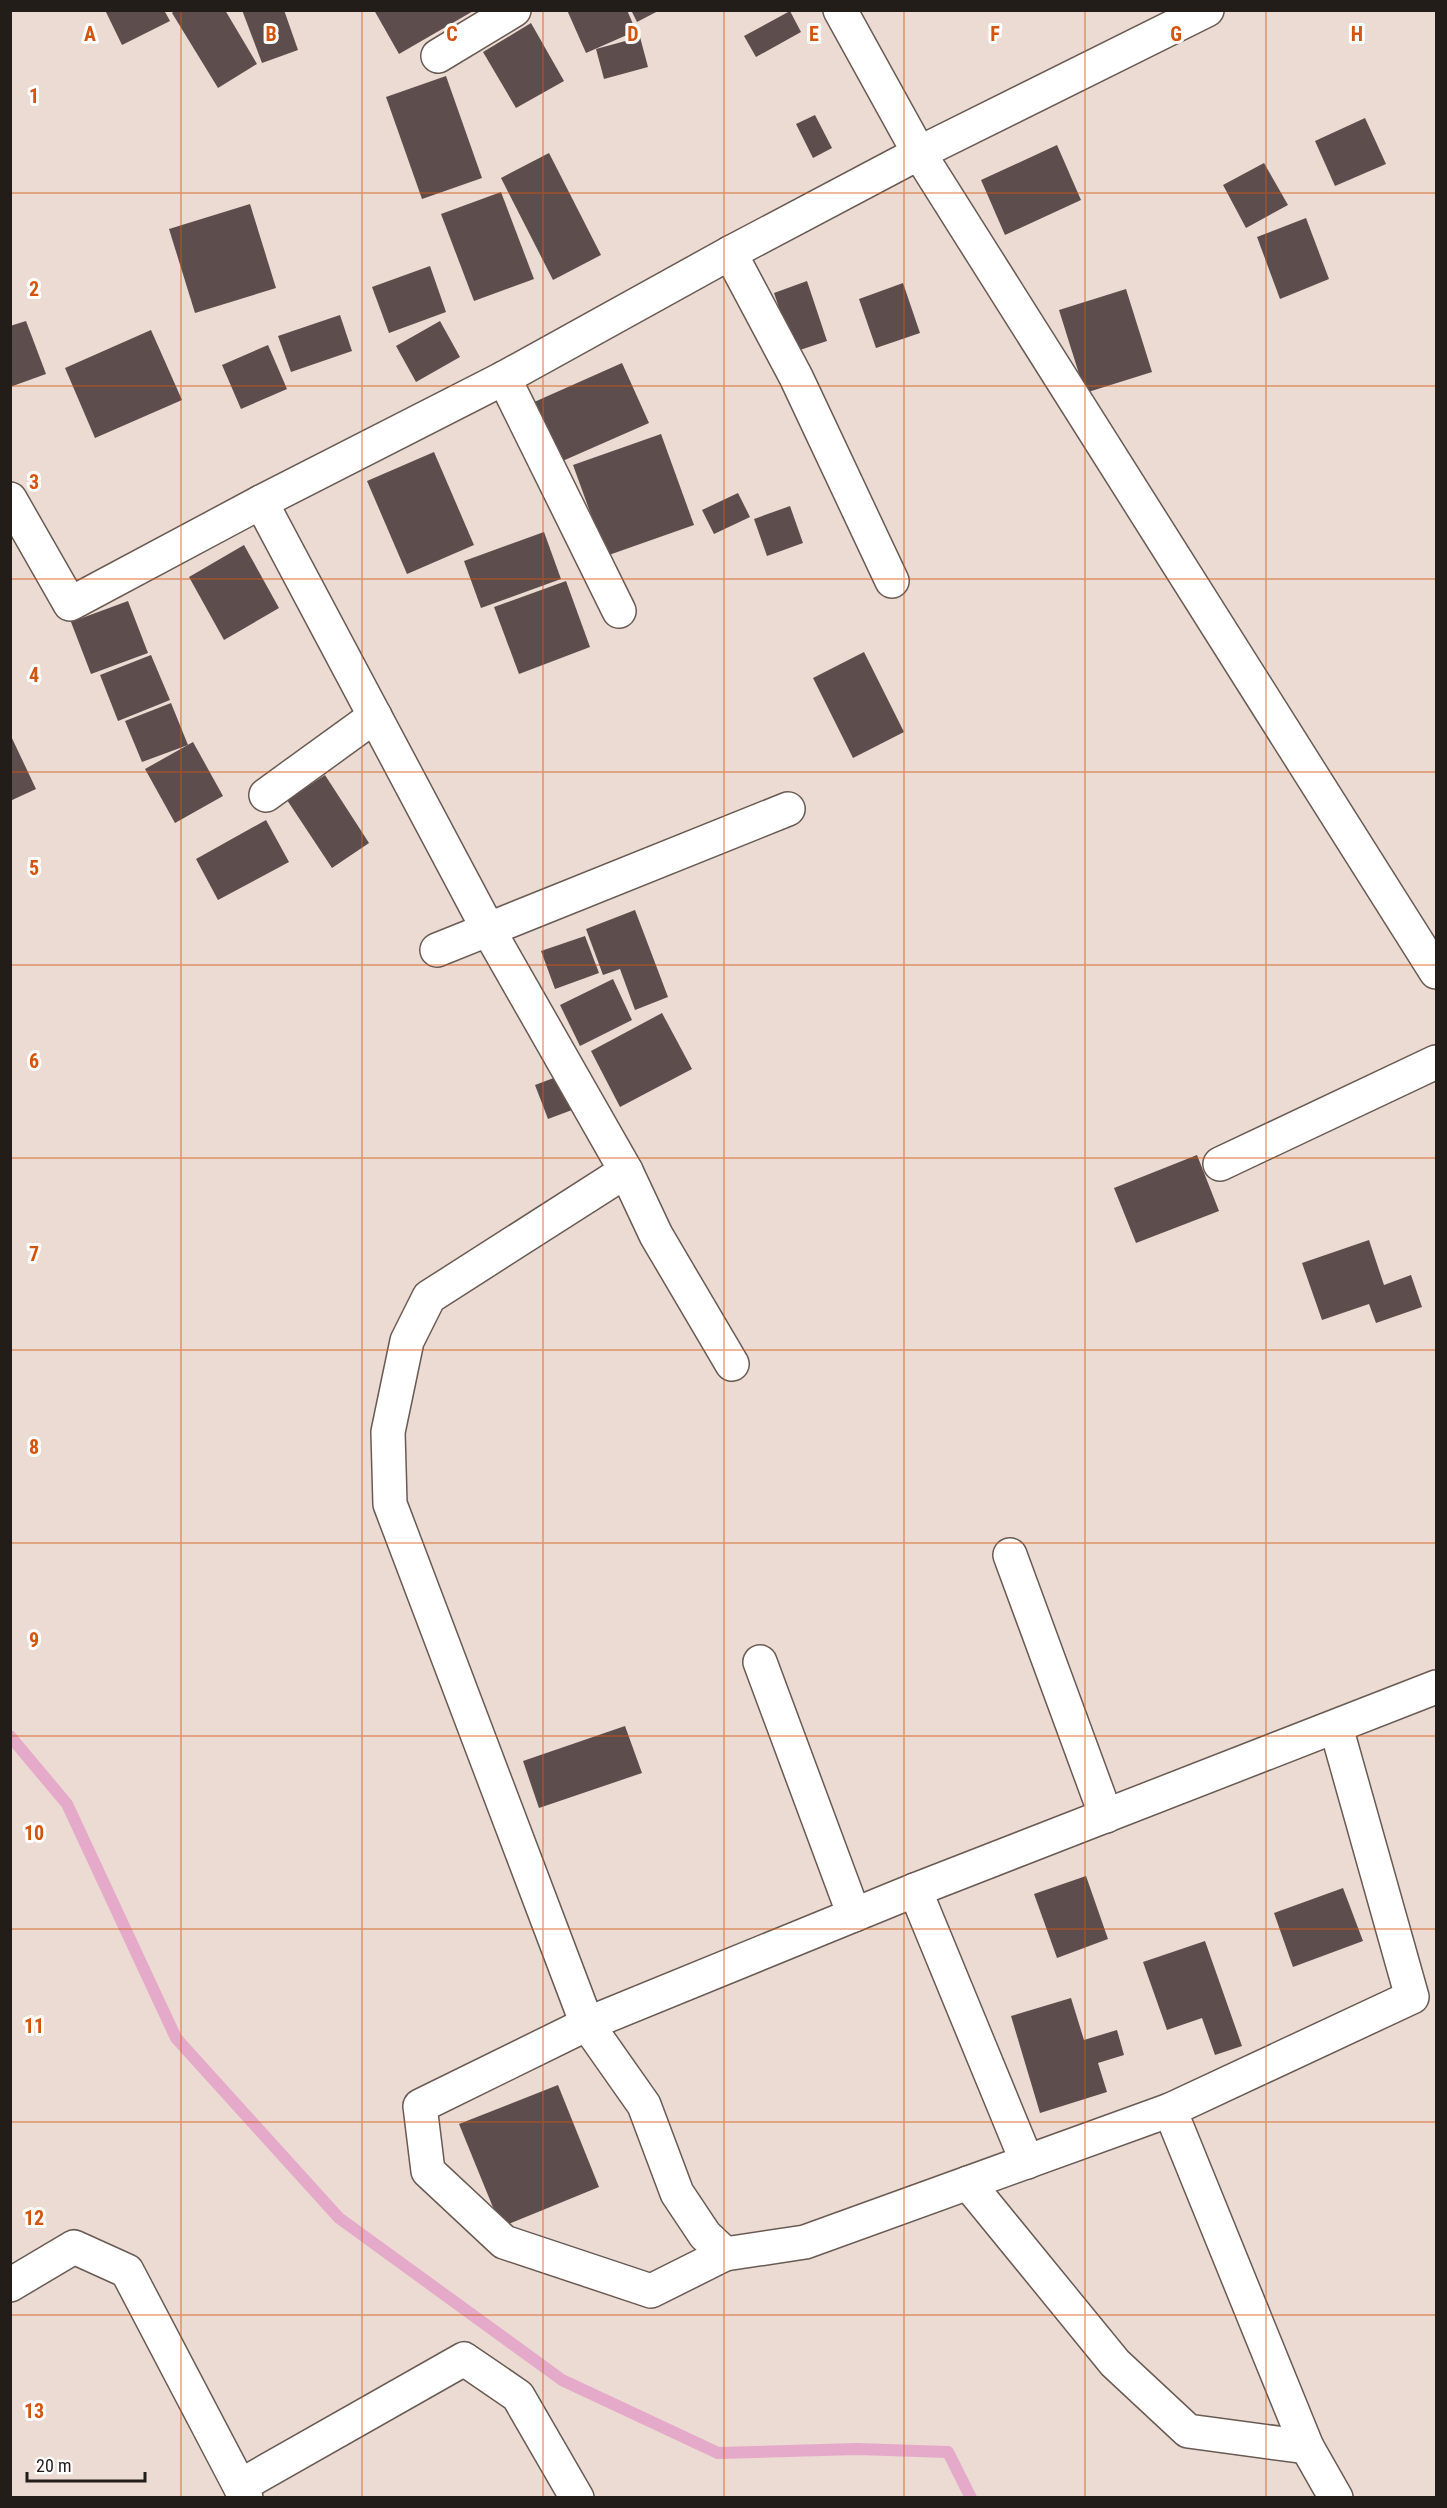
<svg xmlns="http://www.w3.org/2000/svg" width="1447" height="2508" font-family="'Roboto Condensed',sans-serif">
<rect width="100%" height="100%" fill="#ecdbd2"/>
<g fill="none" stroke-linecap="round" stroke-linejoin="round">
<path stroke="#e5aaca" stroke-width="12" d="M 10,1736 L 67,1804 L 176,2038 L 339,2218 L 562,2380 L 718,2453 L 857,2449 L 948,2452 L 971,2498"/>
</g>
<g fill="#5e4d4d">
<path d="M 105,10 L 164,10 L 170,21 L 122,45 Z"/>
<path d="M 175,10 L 225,10 L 257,64 L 218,88 L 172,13 Z"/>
<path d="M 242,10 L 284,10 L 298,50 L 262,63 Z"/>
<path d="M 374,10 L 475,10 L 399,54 Z"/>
<path d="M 567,10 L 627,10 L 636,31 L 586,53 Z"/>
<path d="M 631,10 L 660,10 L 637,22 Z"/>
<path d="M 790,11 L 801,32 L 756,57 L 744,36 Z"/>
<path d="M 531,23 L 564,81 L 516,108 L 483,52 Z"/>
<path d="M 640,37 L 648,67 L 604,79 L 596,49 Z"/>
<path d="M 446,76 L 482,178 L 422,199 L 386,97 Z"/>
<path d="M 815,115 L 832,148 L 813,158 L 796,124 Z"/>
<path d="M 1365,118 L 1386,164 L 1335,186 L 1315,141 Z"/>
<path d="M 1057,145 L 1081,200 L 1005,235 L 981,180 Z"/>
<path d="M 549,153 L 601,255 L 553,280 L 501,178 Z"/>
<path d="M 1264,163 L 1288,205 L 1246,228 L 1223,185 Z"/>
<path d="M 501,192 L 534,279 L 474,301 L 441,214 Z"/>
<path d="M 250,204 L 276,288 L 195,313 L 169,229 Z"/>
<path d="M 1306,218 L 1329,279 L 1280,299 L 1257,237 Z"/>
<path d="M 430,266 L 446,312 L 389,333 L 372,287 Z"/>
<path d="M 807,281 L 827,341 L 794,352 L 774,293 Z"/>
<path d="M 903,283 L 920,333 L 876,348 L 859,299 Z"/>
<path d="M 1126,289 L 1152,372 L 1085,393 L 1059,310 Z"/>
<path d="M 340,315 L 352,351 L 291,372 L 278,336 Z"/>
<path d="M 26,321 L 46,374 L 10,387 L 10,326 Z"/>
<path d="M 440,321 L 460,357 L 416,382 L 396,346 Z"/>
<path d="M 151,330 L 182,400 L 95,438 L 65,368 Z"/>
<path d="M 268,345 L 287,389 L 241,409 L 222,365 Z"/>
<path d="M 622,363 L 649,423 L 558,463 L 532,403 Z"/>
<path d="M 661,434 L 694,525 L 606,556 L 573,465 Z"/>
<path d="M 434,452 L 474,545 L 407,574 L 367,481 Z"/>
<path d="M 738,493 L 750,517 L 714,534 L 702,510 Z"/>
<path d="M 790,506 L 803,543 L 767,556 L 754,519 Z"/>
<path d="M 544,532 L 561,579 L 481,608 L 464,561 Z"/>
<path d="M 244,545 L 279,608 L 224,640 L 189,577 Z"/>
<path d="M 566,581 L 590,647 L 519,674 L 494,607 Z"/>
<path d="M 128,601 L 148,653 L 91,674 L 71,622 Z"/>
<path d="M 864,652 L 904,732 L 853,758 L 813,678 Z"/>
<path d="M 151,655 L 170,700 L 118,721 L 100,675 Z"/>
<path d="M 171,703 L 188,745 L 142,762 L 125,721 Z"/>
<path d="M 10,734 L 36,789 L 10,801 Z"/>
<path d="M 193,742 L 223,796 L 175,823 L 145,769 Z"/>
<path d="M 325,775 L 369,843 L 332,868 L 287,800 Z"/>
<path d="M 266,820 L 289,862 L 218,900 L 196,859 Z"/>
<path d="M 635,910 L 668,997 L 635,1010 L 620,969 L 603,975 L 586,929 Z"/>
<path d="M 585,936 L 599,973 L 555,989 L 541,951 Z"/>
<path d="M 613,979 L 632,1020 L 580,1046 L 560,1005 Z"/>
<path d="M 662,1013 L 692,1069 L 620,1107 L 591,1051 Z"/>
<path d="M 567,1073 L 580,1107 L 548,1119 L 535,1085 Z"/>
<path d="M 1197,1155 L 1219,1211 L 1136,1243 L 1114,1188 Z"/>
<path d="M 1369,1240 L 1384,1285 L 1411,1275 L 1422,1307 L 1376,1323 L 1369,1304 L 1322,1320 L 1302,1263 Z"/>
<path d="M 625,1726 L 642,1773 L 539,1808 L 523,1761 Z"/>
<path d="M 1086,1876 L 1108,1939 L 1057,1958 L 1034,1894 Z"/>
<path d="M 1343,1888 L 1363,1941 L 1293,1967 L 1274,1913 Z"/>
<path d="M 1205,1941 L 1242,2046 L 1215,2055 L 1202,2018 L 1167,2030 L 1143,1962 Z"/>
<path d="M 1071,1998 L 1084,2040 L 1117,2030 L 1124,2055 L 1098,2063 L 1107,2092 L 1040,2113 L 1011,2016 Z"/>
<path d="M 558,2085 L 599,2187 L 501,2227 L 459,2124 Z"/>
</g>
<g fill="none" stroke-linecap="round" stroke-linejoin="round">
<defs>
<g id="minor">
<path d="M 840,10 L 919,153 L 1436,972"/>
<path d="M 438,56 L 514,10"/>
<path d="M 730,253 L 796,377 L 892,581"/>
<path d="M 504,378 L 619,611"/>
<path d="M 10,499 L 70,604 L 261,502 L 504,378 L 730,253 L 919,153 L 1207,10"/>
<path d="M 261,502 L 488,929 L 626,1171 L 656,1235 L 732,1364"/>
<path d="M 266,795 L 375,716"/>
<path d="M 437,950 L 788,809"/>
<path d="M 1220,1164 L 1436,1062"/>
<path d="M 626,1171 L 429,1297 L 407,1341 L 388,1432 L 390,1504 L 587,2024 L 644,2105 L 677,2193 L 705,2235 L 725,2254 L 805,2242 L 1170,2110 L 1412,1997 L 1336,1727"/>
<path d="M 1010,1555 L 1106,1816"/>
<path d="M 760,1662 L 854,1915"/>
<path d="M 915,1890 L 1027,2162"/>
<path d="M 1170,2110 L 1307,2447 L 1336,2498"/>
<path d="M 968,2183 L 1115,2363 L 1188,2431 L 1307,2447"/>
<path d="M 725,2254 L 651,2291 L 504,2242 L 428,2171 L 420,2106 L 587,2024 L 915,1890 L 1436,1687"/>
<path d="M 10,2285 L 74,2247 L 127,2271 L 246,2498"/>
<path d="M 240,2486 L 464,2359 L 518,2396 L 577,2498"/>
</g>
</defs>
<use href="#minor" stroke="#695b53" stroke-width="36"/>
<use href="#minor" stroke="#fff" stroke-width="33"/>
</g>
<path fill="none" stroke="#d4530d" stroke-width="1.5" stroke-opacity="0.55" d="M 181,10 L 181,2498M 362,10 L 362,2498M 543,10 L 543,2498M 724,10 L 724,2498M 904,10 L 904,2498M 1085,10 L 1085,2498M 1266,10 L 1266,2498M 10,193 L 1436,193M 10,386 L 1436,386M 10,579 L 1436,579M 10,772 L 1436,772M 10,965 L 1436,965M 10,1158 L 1436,1158M 10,1350 L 1436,1350M 10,1543 L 1436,1543M 10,1736 L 1436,1736M 10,1929 L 1436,1929M 10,2122 L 1436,2122M 10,2315 L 1436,2315"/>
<g font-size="20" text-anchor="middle" font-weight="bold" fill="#d4530d" stroke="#fff" stroke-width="6" stroke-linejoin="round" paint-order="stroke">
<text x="90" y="41">A</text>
<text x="271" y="41">B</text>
<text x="452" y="41">C</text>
<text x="633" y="41">D</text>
<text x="814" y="41">E</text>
<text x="995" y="41">F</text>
<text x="1176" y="41">G</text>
<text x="1357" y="41">H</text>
<text x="34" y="103">1</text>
<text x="34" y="296">2</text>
<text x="34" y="489">3</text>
<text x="34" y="682">4</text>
<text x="34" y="875">5</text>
<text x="34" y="1068">6</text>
<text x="34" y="1261">7</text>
<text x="34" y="1454">8</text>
<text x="34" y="1647">9</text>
<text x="34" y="1840">10</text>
<text x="34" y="2033">11</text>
<text x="34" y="2225">12</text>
<text x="34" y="2418">13</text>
</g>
<rect width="1447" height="2508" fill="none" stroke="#231d1a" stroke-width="24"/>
<path d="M27 2472v9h118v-9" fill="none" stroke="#231d1a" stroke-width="3"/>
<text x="36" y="2472" font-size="18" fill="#231d1a" stroke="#ffffff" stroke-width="4.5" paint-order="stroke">20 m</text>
</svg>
